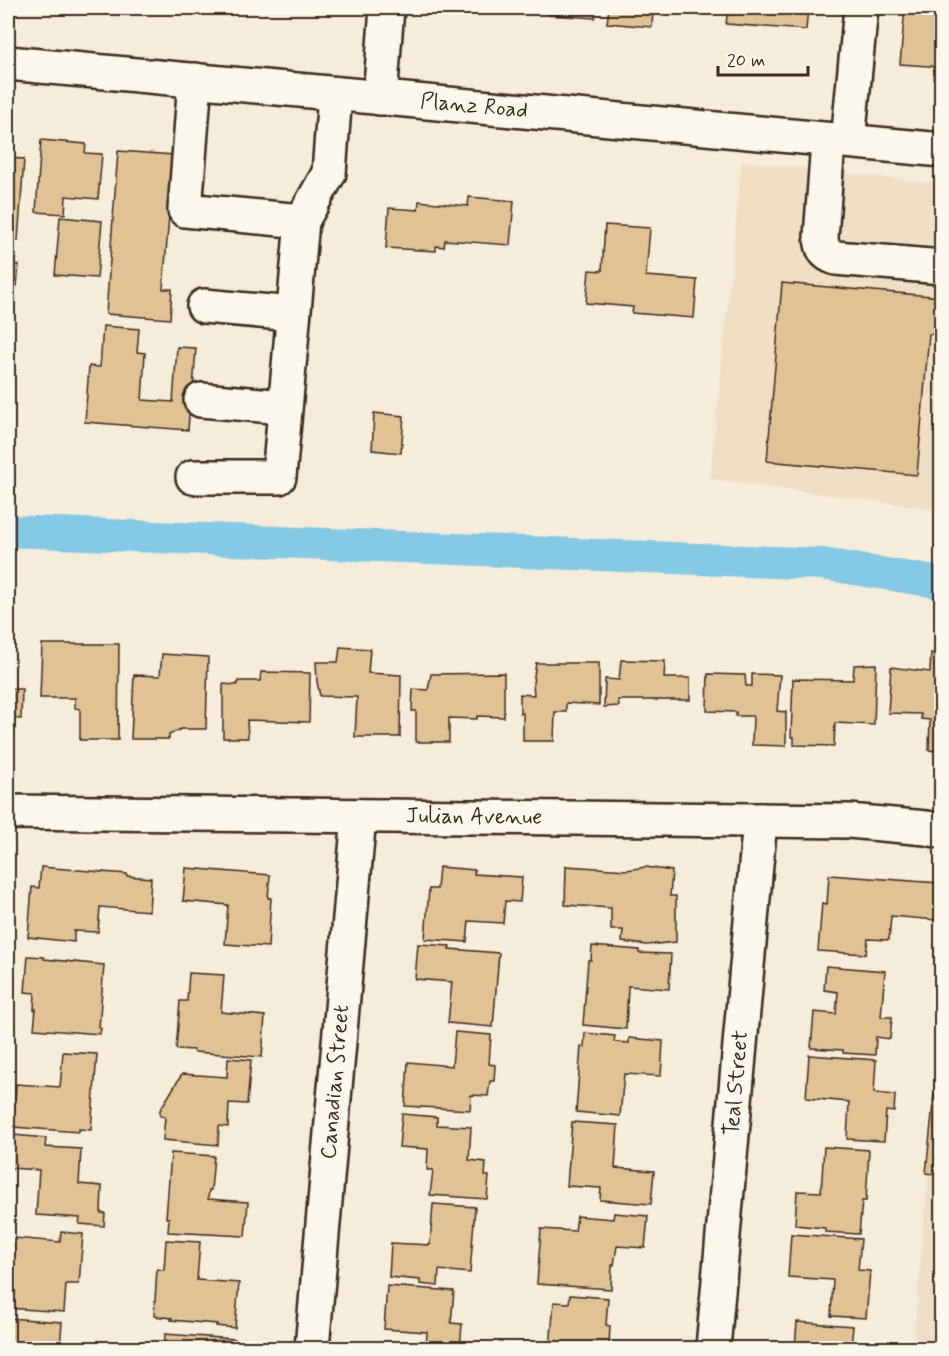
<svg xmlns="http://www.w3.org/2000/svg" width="949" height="1356" font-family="Mynerve,sans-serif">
<rect width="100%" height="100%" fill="#f6ecda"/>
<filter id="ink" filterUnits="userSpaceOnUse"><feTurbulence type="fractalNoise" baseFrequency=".0167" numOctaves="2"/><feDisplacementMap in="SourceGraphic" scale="12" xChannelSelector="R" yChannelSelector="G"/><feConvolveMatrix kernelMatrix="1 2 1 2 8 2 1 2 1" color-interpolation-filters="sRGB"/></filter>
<g filter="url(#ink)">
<g fill="#f0dfc5">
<path d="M 742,161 L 941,184 L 941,510 L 710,479 Z"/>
<path d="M 941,1026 L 941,1348 L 913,1348 Z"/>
</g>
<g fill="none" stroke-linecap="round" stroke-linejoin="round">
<path stroke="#84c9e5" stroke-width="32" d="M 8,531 L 823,564 L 942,583"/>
</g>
<g fill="#e1c294" stroke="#3b2a1e" stroke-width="1.5">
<path d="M 550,8 L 596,8 L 595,18 L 549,15 Z"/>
<path d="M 609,8 L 653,8 L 652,27 L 607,23 Z"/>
<path d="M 728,8 L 808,8 L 806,30 L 726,24 Z"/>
<path d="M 905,8 L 942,8 L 942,67 L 900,64 Z"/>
<path d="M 41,140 L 86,144 L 85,153 L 102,154 L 98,199 L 66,196 L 65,214 L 36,212 Z"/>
<path d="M 118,151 L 174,155 L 163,289 L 172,289 L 170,319 L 106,314 Z"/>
<path d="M 8,158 L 24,159 L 18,241 L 8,240 Z"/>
<path d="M 469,197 L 514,201 L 510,245 L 445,240 L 444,247 L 436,246 L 436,251 L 386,248 L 389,208 L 418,210 L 419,201 L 468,206 Z"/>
<path d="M 60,217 L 102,221 L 97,278 L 55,275 Z"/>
<path d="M 605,225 L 650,228 L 646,276 L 697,280 L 694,318 L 632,313 L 633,307 L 586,303 L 589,270 L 602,271 Z"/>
<path d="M 8,264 L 19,265 L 17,286 L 13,286 L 8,348 Z"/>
<path d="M 782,283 L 942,297 L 942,335 L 929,334 L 917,475 L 767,461 Z"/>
<path d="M 103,326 L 139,329 L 137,352 L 145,353 L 142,400 L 173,402 L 177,347 L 196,348 L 192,403 L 190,403 L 188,430 L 85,422 L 89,366 L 100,367 Z"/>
<path d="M 374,413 L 404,416 L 401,453 L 372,450 Z"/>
<path d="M 42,644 L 119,644 L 118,740 L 80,740 L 80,709 L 75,708 L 75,698 L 40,698 Z"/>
<path d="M 340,647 L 370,649 L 368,673 L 401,675 L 400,737 L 355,737 L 357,697 L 320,696 L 317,682 L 316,662 L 338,662 Z"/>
<path d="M 931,653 L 942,654 L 942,752 L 929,750 L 930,720 L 921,719 L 921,714 L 888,713 L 891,667 L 930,672 Z"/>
<path d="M 162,654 L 208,657 L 206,729 L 181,729 L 169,735 L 169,739 L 131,739 L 134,675 L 160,676 Z"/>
<path d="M 621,660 L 665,661 L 664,678 L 690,678 L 690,700 L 618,700 L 619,706 L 604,707 L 605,679 L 619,680 Z"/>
<path d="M 536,663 L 599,663 L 599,705 L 566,703 L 566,712 L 555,712 L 554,741 L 523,741 L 523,713 L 520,713 L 520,694 L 534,695 L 533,683 Z"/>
<path d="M 876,664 L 874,725 L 835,723 L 834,746 L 794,745 L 794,737 L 791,737 L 793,679 L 853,680 L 854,665 Z"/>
<path d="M 261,672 L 310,673 L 309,722 L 247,720 L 248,738 L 223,738 L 223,684 L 237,685 L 238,681 L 260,681 Z"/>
<path d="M 504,673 L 504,717 L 477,716 L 477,719 L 449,718 L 449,742 L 416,742 L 416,711 L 412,711 L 413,689 L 428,690 L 431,674 Z"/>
<path d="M 708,674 L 745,675 L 746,686 L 752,686 L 752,674 L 780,675 L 777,711 L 786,712 L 786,746 L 752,745 L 753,716 L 736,716 L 736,712 L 707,711 Z"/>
<path d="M 8,689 L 22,689 L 21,719 L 8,718 Z"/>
<path d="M 566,866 L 627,870 L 646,867 L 672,871 L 670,896 L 676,896 L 676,942 L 647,945 L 622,942 L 623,930 L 611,930 L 611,908 L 565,905 Z"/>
<path d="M 41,867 L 127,874 L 127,876 L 151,878 L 149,911 L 100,907 L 98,932 L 74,931 L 74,942 L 28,937 L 32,887 L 39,888 Z"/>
<path d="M 439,867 L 475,870 L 474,874 L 522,877 L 520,902 L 505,901 L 503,923 L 469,921 L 467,942 L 425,939 L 429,889 L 437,889 Z"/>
<path d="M 186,868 L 270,875 L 268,898 L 271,898 L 268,947 L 225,944 L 228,905 L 183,901 Z"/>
<path d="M 829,875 L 939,883 L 936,920 L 891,916 L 889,940 L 868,939 L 866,954 L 818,951 L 822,903 L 827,904 Z"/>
<path d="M 418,944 L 450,946 L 449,949 L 499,953 L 493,1027 L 448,1023 L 452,982 L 415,979 Z"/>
<path d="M 592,946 L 639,950 L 639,953 L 671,954 L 669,989 L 628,986 L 626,1029 L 583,1025 L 588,960 L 591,960 Z"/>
<path d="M 28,956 L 44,957 L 44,959 L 104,965 L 99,1028 L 101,1028 L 100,1034 L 34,1029 L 36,1009 L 34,1010 L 35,993 L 25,992 Z"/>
<path d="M 826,966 L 885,971 L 881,1017 L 892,1017 L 890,1039 L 876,1037 L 875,1055 L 843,1053 L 843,1050 L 811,1048 L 814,1012 L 836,1014 L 838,992 L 824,990 Z"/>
<path d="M 189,973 L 224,975 L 221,1012 L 265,1016 L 262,1057 L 194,1052 L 194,1050 L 176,1049 L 180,1001 L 187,1001 Z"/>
<path d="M 455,1032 L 491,1035 L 489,1064 L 495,1065 L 494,1081 L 490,1081 L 488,1096 L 471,1095 L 470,1110 L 405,1106 L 408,1062 L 452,1066 Z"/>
<path d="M 585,1033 L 615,1036 L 614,1042 L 629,1043 L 629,1038 L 663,1041 L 661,1076 L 624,1074 L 620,1116 L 576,1112 L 581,1046 L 584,1047 Z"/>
<path d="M 63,1052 L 97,1054 L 91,1130 L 79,1129 L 79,1132 L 13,1127 L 16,1084 L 60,1087 Z"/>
<path d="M 809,1055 L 876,1060 L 874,1093 L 895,1095 L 894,1112 L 886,1111 L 884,1141 L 847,1139 L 849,1102 L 806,1098 Z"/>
<path d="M 228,1058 L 251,1060 L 247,1104 L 229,1103 L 228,1127 L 219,1126 L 218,1145 L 163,1140 L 165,1117 L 160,1116 L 160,1110 L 182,1074 L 227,1077 Z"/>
<path d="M 934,1094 L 942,1094 L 942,1175 L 926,1173 Z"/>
<path d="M 402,1114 L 437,1117 L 437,1125 L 471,1127 L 469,1160 L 486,1162 L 485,1176 L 489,1176 L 487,1199 L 430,1195 L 433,1170 L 427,1170 L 428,1149 L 399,1147 Z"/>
<path d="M 572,1122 L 618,1125 L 615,1168 L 654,1171 L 651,1204 L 600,1200 L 601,1188 L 567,1186 Z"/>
<path d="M 13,1135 L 46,1138 L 45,1147 L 81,1149 L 79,1184 L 102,1186 L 101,1213 L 105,1213 L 104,1226 L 79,1224 L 80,1218 L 36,1215 L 39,1170 L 10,1168 Z"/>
<path d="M 824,1147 L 869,1150 L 866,1201 L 862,1201 L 859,1234 L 825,1232 L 825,1228 L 795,1225 L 797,1191 L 821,1192 Z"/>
<path d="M 171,1153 L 214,1156 L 211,1190 L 209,1190 L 208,1199 L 248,1202 L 245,1236 L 168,1232 L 169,1218 L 166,1218 Z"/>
<path d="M 433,1204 L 475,1207 L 470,1273 L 439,1270 L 438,1286 L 420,1284 L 420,1280 L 389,1277 L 391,1243 L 430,1245 Z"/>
<path d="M 614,1213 L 648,1216 L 645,1248 L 617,1246 L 614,1265 L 612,1265 L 611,1289 L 537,1284 L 541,1229 L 575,1231 L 577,1216 L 613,1219 Z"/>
<path d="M 61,1232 L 83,1234 L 79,1284 L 66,1284 L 64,1312 L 8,1308 L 8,1272 L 11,1272 L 14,1238 L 60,1242 Z"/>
<path d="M 791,1234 L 861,1239 L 858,1270 L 870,1271 L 866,1318 L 831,1316 L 833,1280 L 788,1277 Z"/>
<path d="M 166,1240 L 200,1242 L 197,1280 L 239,1283 L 235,1328 L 216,1326 L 217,1324 L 171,1320 L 172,1318 L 154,1316 L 157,1269 L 164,1270 Z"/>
<path d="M 387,1286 L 454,1291 L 451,1323 L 462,1324 L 460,1348 L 426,1348 L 427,1332 L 384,1329 Z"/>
<path d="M 570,1295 L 608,1298 L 606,1325 L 610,1326 L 609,1346 L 636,1348 L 550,1348 L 554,1302 L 569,1303 Z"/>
<path d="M 8,1318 L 62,1322 L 60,1348 L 8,1348 Z"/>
<path d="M 797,1322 L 853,1326 L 851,1348 L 795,1348 Z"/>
<path d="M 165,1334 L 235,1339 L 234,1348 L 164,1348 Z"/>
</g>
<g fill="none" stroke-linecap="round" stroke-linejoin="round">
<defs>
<g id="minor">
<path id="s1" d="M 8,63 L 942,150"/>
<path d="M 195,80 L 185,210 L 302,221 L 329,173 L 335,94"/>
<path d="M 380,98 L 387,8"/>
<path d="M 829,140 L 827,156 L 821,237 C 822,249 824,254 836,258 L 942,267"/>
<path d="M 848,141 L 861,8"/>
<path d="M 204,306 L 293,314"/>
<path d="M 201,400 L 285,407"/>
<path d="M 193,477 L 279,477 L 302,221"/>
<path id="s2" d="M 8,812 L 849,821 L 926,828 L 942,831"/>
<path id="s3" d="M 312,1348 L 359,816"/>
<path id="s4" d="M 713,1348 L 760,820"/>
</g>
</defs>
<use href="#minor" stroke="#3b2a1e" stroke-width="38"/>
<use href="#minor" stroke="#fbf7ec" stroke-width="33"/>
</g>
</g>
<g text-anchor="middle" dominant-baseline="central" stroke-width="4.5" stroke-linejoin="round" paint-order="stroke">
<g font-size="22" fill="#3b2a1e" stroke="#fbf7ec">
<text stroke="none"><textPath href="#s1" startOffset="468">Planz Road</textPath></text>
<text stroke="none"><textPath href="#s2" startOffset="466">Julian Avenue</textPath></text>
<text stroke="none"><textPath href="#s3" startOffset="267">Canadian Street</textPath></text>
<text stroke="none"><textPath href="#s4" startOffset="266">Teal Street</textPath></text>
</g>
</g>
<rect width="949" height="1356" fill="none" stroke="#fbf7ec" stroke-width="30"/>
<rect x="15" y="15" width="919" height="1326" fill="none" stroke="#3b2a1e" stroke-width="2" filter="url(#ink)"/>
<path d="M718 66v9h90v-9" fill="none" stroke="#3b2a1e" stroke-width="3"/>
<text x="727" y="66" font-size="18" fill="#3b2a1e" stroke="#fbf7ec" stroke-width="4.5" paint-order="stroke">20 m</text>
</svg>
